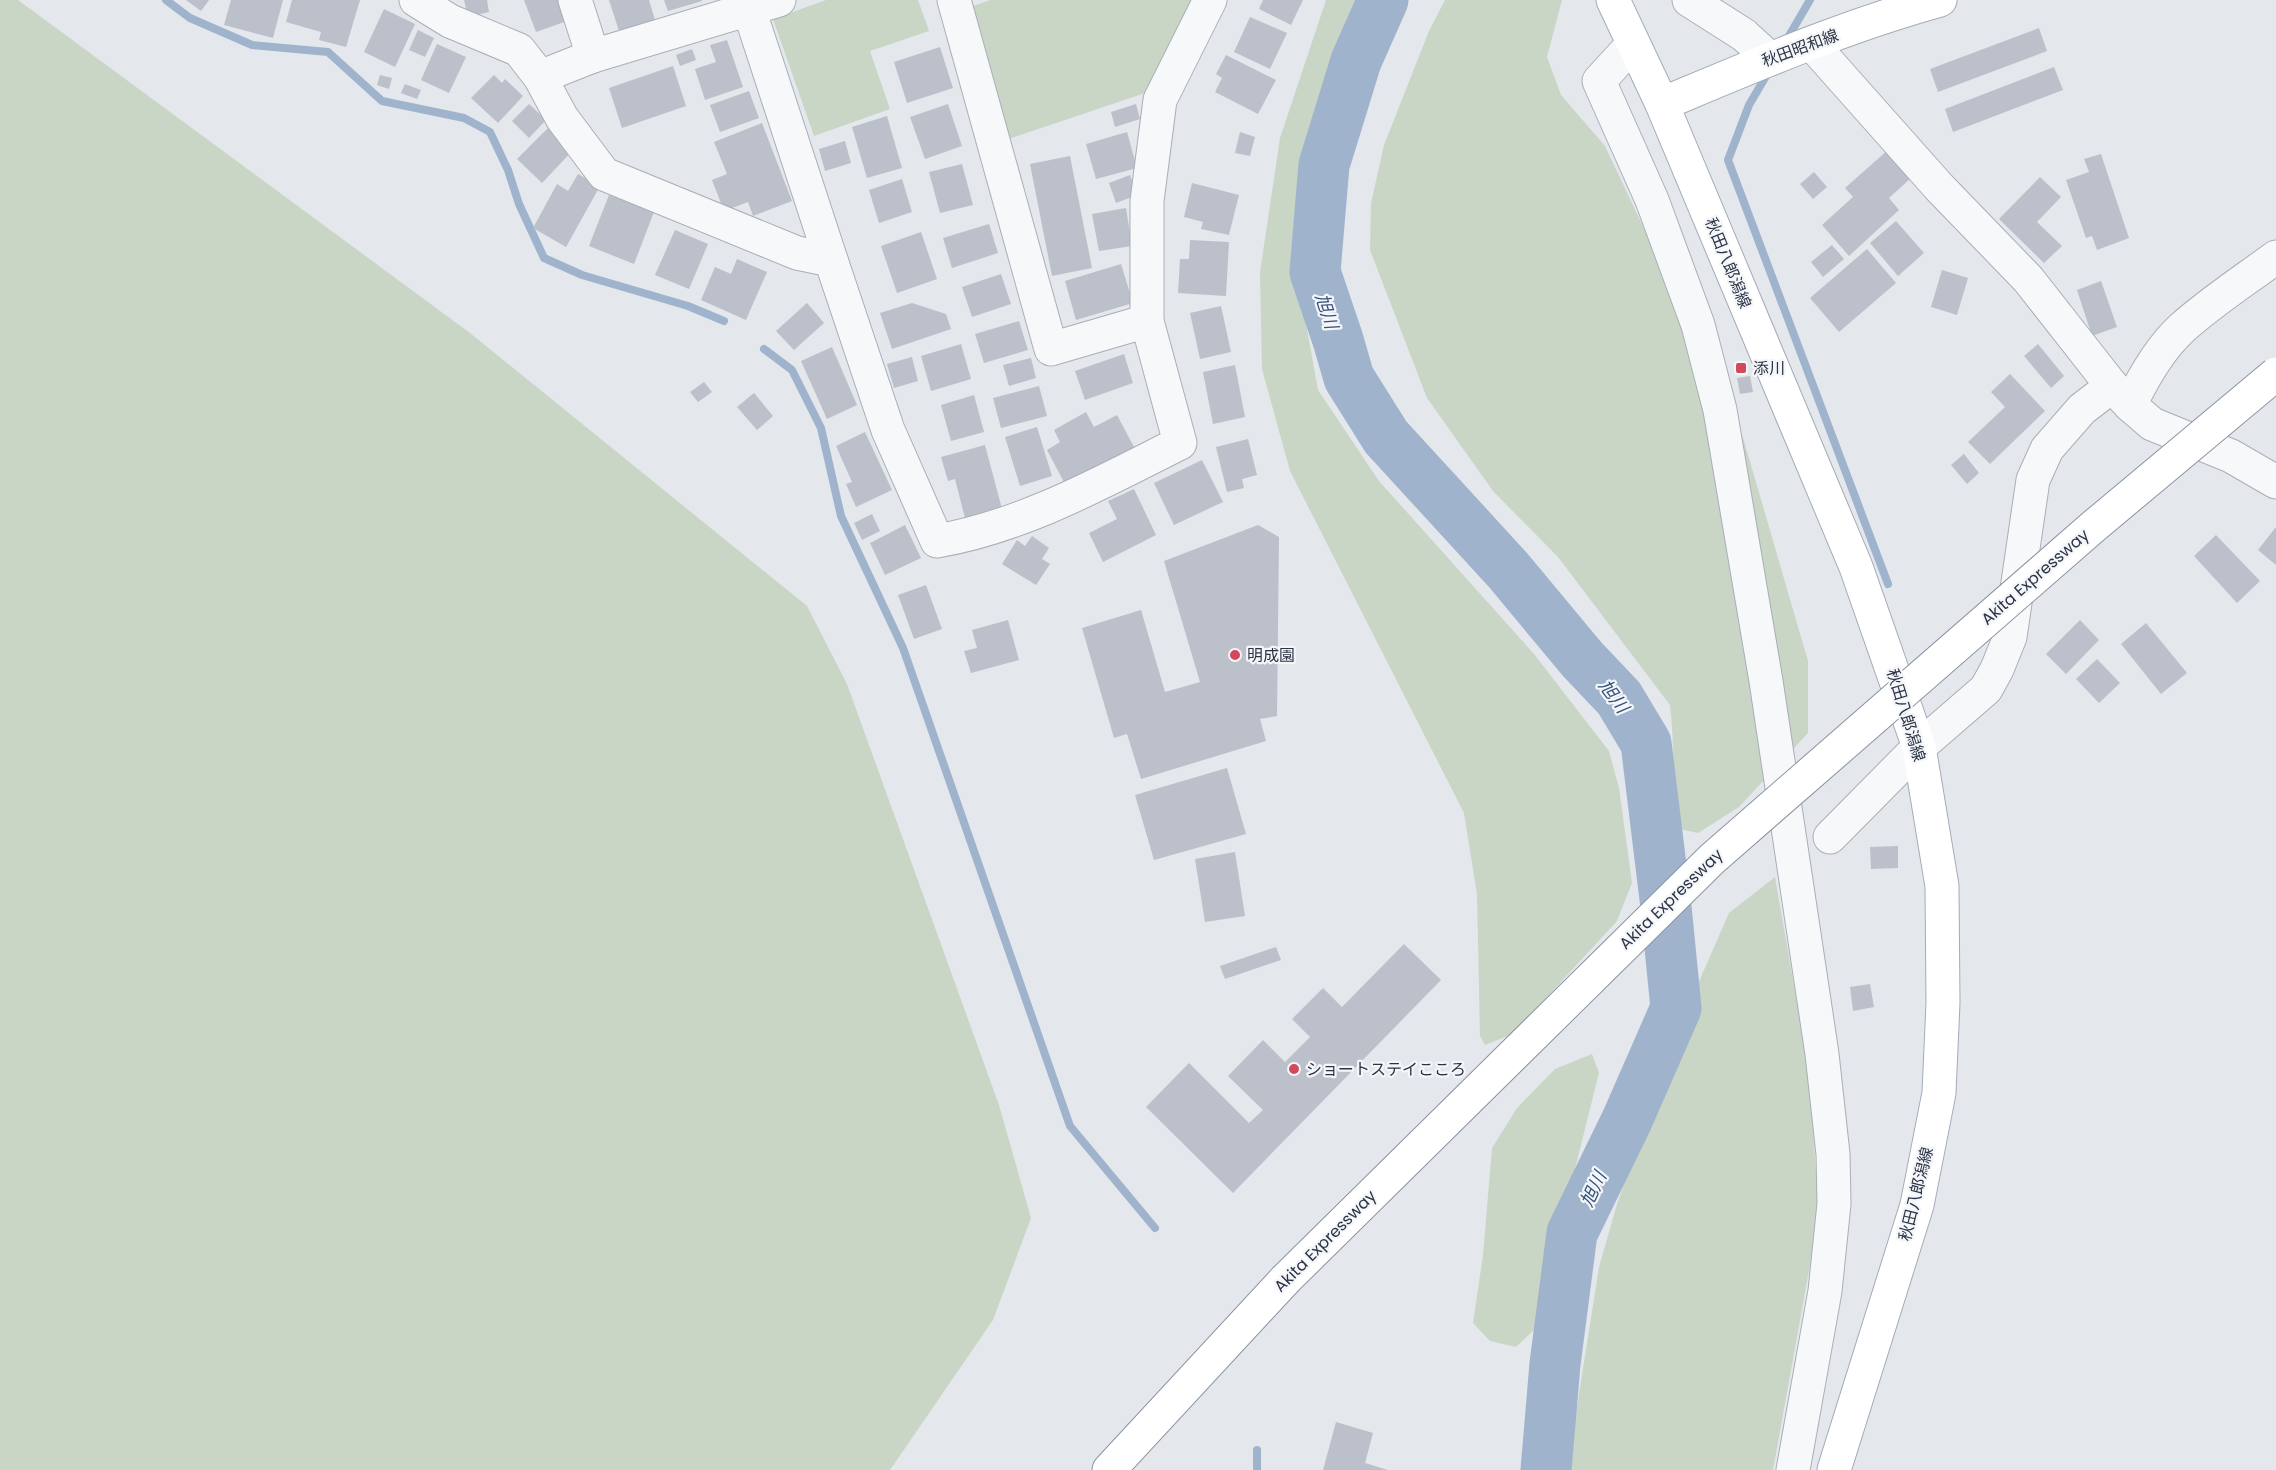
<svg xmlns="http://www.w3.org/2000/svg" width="2276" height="1470" font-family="Poppins,'Noto Sans JP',sans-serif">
<rect width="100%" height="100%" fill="#e4e7ec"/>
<g fill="#c9d6c5">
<path d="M 0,0 L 18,0 L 470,333 L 807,606 L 847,684 L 999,1105 L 1031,1218 L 993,1320 L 890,1470 L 0,1470 Z"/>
<path d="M 826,0 L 918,0 L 929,31 L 870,51 L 890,109 L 814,136 L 773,19 Z"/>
<path d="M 990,0 L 1201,0 L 1154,90 L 1003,141 L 965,9 Z"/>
<path d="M 1326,0 L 1365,0 L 1352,30 L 1310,168 L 1297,274 L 1318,390 L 1379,481 L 1534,654 L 1609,751 L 1619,788 L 1632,883 L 1617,921 L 1513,1034 L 1485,1045 L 1480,1036 L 1477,894 L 1464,813 L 1290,471 L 1262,369 L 1260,272 L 1280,138 Z"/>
<path d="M 1445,0 L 1562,0 L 1547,57 L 1561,95 L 1605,146 L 1744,441 L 1808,661 L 1808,733 L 1739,807 L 1698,833 L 1675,828 C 1672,787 1675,746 1670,705 L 1558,557 L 1493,491 L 1427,398 L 1370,250 L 1371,203 L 1384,145 L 1429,31 Z"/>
<path d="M 1775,877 L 1809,1072 L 1819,1215 L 1773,1470 L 1567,1470 L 1599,1267 L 1617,1204 L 1683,1018 L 1729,913 Z"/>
<path d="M 1592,1054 L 1599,1073 L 1535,1329 L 1516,1347 L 1490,1341 L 1473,1323 L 1483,1255 L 1492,1148 L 1517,1108 L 1555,1069 Z"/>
</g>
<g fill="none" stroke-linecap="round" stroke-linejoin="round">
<g stroke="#9fb4cc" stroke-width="8">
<path d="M 166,0 L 190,18 L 252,45 L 328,52 L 382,101 L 464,118 L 490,132 L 508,170 L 519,204 L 544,258 L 582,275 L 688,306 L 724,321"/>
<path d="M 1786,41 L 1810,0"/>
<path d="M 1769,71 L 1749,105 L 1728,160 L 1888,584"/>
<path d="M 764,349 L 792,370 L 821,428 L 841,516 L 903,648 L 1070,1126 L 1155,1228"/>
<path d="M 1257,1470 L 1257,1450"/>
</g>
<path stroke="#9fb4cc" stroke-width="51" d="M 1383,0 L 1356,61 L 1324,165 L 1315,272 L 1338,340 L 1349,378 L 1386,437 L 1508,570 L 1582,659 L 1619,698 L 1646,743 L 1666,907 L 1676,1008 L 1627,1120 L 1572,1233 L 1555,1364 L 1546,1470"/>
</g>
<g fill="#bbc0ca">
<path d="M 186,0 L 209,0 L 201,11 Z"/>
<path d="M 231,0 L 283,0 L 273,38 L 224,25 Z"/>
<path d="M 292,0 L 360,0 L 346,47 L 319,40 L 321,32 L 286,22 Z"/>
<path d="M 464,0 L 487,0 L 489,12 L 468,17 Z"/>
<path d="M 524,0 L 559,0 L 567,21 L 536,32 Z"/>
<path d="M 609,0 L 649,0 L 655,20 L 619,31 Z"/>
<path d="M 664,0 L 702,0 L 702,1 L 668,11 Z"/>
<path d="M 1263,0 L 1303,0 L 1291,25 L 1259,9 Z"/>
<path d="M 384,9 L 415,24 L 395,67 L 364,52 Z"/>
<path d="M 1250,17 L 1287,33 L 1270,69 L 1234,52 Z"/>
<path d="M 2039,28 L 2047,51 L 1938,92 L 1930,69 Z"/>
<path d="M 418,30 L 434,38 L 425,57 L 409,50 Z"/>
<path d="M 727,40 L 743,87 L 705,100 L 695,69 L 716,62 L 710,45 Z"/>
<path d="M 437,44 L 466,57 L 449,93 L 421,80 Z"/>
<path d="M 940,47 L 953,88 L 907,103 L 894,62 Z"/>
<path d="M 692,49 L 696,60 L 680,66 L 676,55 Z"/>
<path d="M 1226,55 L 1276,80 L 1258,114 L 1215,92 L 1222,78 L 1216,74 Z"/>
<path d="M 673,66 L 686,106 L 622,128 L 609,88 Z"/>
<path d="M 2054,67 L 2063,90 L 1953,132 L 1945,109 Z"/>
<path d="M 380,75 L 392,78 L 389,89 L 377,85 Z"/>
<path d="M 494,75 L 502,83 L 505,79 L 523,96 L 498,123 L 471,98 Z"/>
<path d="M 405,84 L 421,90 L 417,99 L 401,93 Z"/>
<path d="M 749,91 L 759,118 L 720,132 L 710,105 Z"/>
<path d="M 529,104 L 546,120 L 529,138 L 512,121 Z"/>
<path d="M 948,104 L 962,146 L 925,159 L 910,117 Z"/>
<path d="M 1136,104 L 1140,119 L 1115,127 L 1111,112 Z"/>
<path d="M 887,116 L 902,168 L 867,178 L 852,127 Z"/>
<path d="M 762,123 L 792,201 L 753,216 L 748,202 L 724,211 L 712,180 L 727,174 L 714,142 Z"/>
<path d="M 550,126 L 574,149 L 542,183 L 517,159 Z"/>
<path d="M 1127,132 L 1137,168 L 1096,179 L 1086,144 Z"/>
<path d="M 1240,132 L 1255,137 L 1250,156 L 1235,153 Z"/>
<path d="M 845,141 L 851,163 L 825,171 L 819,149 Z"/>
<path d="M 1889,149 L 1913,176 L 1889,198 L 1899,210 L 1849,256 L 1822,225 L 1853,197 L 1845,188 Z"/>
<path d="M 2101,154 L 2129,238 L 2097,250 L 2092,236 L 2086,238 L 2066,180 L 2089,172 L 2084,159 Z"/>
<path d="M 1070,156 L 1092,268 L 1052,276 L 1030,164 Z"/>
<path d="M 962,164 L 973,205 L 940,213 L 929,172 Z"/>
<path d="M 1814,172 L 1827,187 L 1813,199 L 1800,184 Z"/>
<path d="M 578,174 L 600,186 L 566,247 L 533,228 L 557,184 L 568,191 Z"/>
<path d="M 1130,175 L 1137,195 L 1116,203 L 1109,183 Z"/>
<path d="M 2040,177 L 2061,197 L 2037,222 L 2062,246 L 2044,263 L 1999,219 Z"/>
<path d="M 902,179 L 912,212 L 879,223 L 869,190 Z"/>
<path d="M 1192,183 L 1239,195 L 1229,235 L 1201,229 L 1203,222 L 1184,217 Z"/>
<path d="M 609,195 L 654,212 L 634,264 L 589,246 Z"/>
<path d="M 1126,208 L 1132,246 L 1099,251 L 1092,214 Z"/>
<path d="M 1896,221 L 1924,253 L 1898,276 L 1870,243 Z"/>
<path d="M 989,224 L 998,253 L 952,268 L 943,238 Z"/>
<path d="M 675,230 L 708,244 L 689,289 L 655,275 Z"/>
<path d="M 921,232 L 937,279 L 897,293 L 881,246 Z"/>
<path d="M 1190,240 L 1229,242 L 1226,296 L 1178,293 L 1180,259 L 1189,259 Z"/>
<path d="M 1832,245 L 1844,259 L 1823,277 L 1811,262 Z"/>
<path d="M 1867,249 L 1896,283 L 1839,332 L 1810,298 Z"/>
<path d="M 737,259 L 767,272 L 746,320 L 701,300 L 715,267 L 731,274 Z"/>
<path d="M 1121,264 L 1133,303 L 1076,320 L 1065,281 Z"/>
<path d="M 1942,270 L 1968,278 L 1957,315 L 1931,307 Z"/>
<path d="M 1001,274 L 1011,304 L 972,317 L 962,287 Z"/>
<path d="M 2101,281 L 2117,327 L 2092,336 L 2077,290 Z"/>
<path d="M 807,303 L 824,323 L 794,350 L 776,331 Z"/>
<path d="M 912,303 L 946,314 L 951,329 L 892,349 L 880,313 Z"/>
<path d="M 1221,306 L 1231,352 L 1200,359 L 1190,313 Z"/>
<path d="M 1019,321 L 1028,350 L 984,363 L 975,334 Z"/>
<path d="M 961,344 L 971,379 L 931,391 L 921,356 Z"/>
<path d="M 2038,344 L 2064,376 L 2051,388 L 2024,356 Z"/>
<path d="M 832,347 L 857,405 L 827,419 L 801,361 Z"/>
<path d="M 1124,354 L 1133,383 L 1085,400 L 1075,371 Z"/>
<path d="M 912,357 L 918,381 L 894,388 L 887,364 Z"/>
<path d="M 1031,358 L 1036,378 L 1009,386 L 1003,365 Z"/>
<path d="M 1235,365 L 1245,417 L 1213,424 L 1203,372 Z"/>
<path d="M 2010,374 L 2045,411 L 1990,464 L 1968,442 L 2005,407 L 1991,392 Z"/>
<path d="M 1750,376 L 1753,392 L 1740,394 L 1737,378 Z"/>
<path d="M 704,382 L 712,392 L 698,402 L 690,392 Z"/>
<path d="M 1039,386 L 1047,416 L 1001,428 L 993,398 Z"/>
<path d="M 754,393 L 773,416 L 757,430 L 737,407 Z"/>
<path d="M 974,395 L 984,432 L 951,441 L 941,405 Z"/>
<path d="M 1086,412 L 1094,427 L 1117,415 L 1134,447 L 1065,484 L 1047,450 L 1060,442 L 1054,430 Z"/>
<path d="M 1037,427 L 1052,476 L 1020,486 L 1005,437 Z"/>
<path d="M 865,432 L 892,490 L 856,507 L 846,484 L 852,482 L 836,446 Z"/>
<path d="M 1248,439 L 1257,475 L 1242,479 L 1244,488 L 1227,492 L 1216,447 Z"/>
<path d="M 985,445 L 1002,509 L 965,518 L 955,479 L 948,481 L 941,457 Z"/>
<path d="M 1964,454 L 1979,473 L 1967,484 L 1951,465 Z"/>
<path d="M 1202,460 L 1223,502 L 1174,525 L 1154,483 Z"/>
<path d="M 1134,489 L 1156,535 L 1103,562 L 1089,533 L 1117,519 L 1108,501 Z"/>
<path d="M 872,514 L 880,531 L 862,540 L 854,523 Z"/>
<path d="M 905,525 L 921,558 L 885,575 L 870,543 Z"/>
<path d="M 1258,525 L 1279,537 L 1277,716 L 1260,719 L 1266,741 L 1141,779 L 1127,734 L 1114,738 L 1082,628 L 1141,610 L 1165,692 L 1200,682 L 1164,561 Z"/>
<path d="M 2276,527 L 2276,565 L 2258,550 Z"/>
<path d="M 2216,535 L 2260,581 L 2237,603 L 2194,556 Z"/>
<path d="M 1032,536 L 1049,548 L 1042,559 L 1050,564 L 1036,585 L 1002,564 L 1017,540 L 1025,546 Z"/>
<path d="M 926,585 L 942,629 L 914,639 L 898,595 Z"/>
<path d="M 1008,620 L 1019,660 L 971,673 L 964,651 L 977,648 L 972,630 Z"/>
<path d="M 2080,620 L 2099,640 L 2066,674 L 2046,654 Z"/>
<path d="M 2146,623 L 2187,673 L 2161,694 L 2121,644 Z"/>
<path d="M 2097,659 L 2120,683 L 2099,703 L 2076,679 Z"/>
<path d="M 1227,768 L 1246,834 L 1154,860 L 1135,795 Z"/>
<path d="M 1898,846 L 1898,868 L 1871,869 L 1870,847 Z"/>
<path d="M 1235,852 L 1245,916 L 1205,922 L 1195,859 Z"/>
<path d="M 1404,944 L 1441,980 L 1233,1193 L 1146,1107 L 1189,1063 L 1249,1123 L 1263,1110 L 1228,1076 L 1263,1040 L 1285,1062 L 1310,1037 L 1292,1019 L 1323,988 L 1342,1007 Z"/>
<path d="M 1276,947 L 1281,960 L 1225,979 L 1220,966 Z"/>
<path d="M 1870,984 L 1874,1007 L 1853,1011 L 1850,987 Z"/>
<path d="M 1336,1422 L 1373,1433 L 1365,1463 L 1388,1470 L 1323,1470 Z"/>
</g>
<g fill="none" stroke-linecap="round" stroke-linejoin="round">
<defs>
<g id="minor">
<path d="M 416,0 L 450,21 L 519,50 L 540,77 L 562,118 L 604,174 L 797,253 L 831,260"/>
<path d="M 575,0 L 593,56"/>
<path d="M 746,0 L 831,260 L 888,430 L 937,541 C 1024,526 1102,482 1180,443 L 1147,321 L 1147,201 L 1160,100 L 1210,0"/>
<path d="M 954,0 L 1051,349 L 1147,321"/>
<path d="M 1689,0 L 1744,35 L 1770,59"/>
<path d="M 1633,44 L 1599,81 L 1652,200 L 1698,325 L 1720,410 L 1766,681 L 1822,1054 L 1833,1154 L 1834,1204 L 1825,1291 L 1793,1470"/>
<path d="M 1812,44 L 1939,187 L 2028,279 L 2112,386 L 2130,405 L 2152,424 L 2231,456 L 2276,482"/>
<path d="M 540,77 L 593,56 L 779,0"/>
<path d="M 2130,405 C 2143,378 2160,348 2182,328 C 2211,302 2245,280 2276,257"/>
<path d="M 1830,837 L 1919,747 L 1986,689 L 1997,669 L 2010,637 L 2033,480 L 2047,449 L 2082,409 L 2112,386"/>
</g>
<g id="major">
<path d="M 1613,0 L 1662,104 L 1856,567 L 1919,747 L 1942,886 L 1943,1003 L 1939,1093 L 1917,1205 L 1834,1470"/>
<path d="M 1662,104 C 1753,66 1845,26 1940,0"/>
</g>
<path id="highway" d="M 1109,1470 L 1285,1280"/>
</defs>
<use href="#minor" stroke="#a9aeb7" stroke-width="35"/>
<use href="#major" stroke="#a3abb8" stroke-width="35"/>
<use href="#highway" stroke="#8b94a3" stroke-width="35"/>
<use href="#minor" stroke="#f7f8fa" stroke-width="33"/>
<use href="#major" stroke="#fff" stroke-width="33"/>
<use href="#highway" stroke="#fff" stroke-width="33"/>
<defs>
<path id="highway-bridge" d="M 1285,1280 L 1712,859 L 2094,526 L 2276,374"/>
</defs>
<use href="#highway-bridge" stroke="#8b94a3" stroke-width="35" stroke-linecap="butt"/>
<use href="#highway-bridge" stroke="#fff" stroke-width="33"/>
</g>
<g fill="#d1495b" stroke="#f4f6f9" stroke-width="2">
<rect x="1735" y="362" width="12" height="12" rx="3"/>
<circle cx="1235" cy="655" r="6"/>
<circle cx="1294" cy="1069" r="6"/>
</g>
<g text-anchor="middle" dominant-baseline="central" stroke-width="4.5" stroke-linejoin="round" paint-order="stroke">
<g font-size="16" fill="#2b3445" stroke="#f4f6f9">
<text transform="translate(1800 48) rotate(-20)">秋田昭和線</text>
<text transform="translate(1728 263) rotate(68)">秋田八郎潟線</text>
<text transform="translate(2035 577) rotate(-41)">Akita Expressway</text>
<text transform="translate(1906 715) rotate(73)">秋田八郎潟線</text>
<text transform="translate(1671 899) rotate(-44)">Akita Expressway</text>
<text transform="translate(1916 1194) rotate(-76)">秋田八郎潟線</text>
<text transform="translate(1325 1241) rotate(-45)">Akita Expressway</text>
</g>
<g font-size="16" fill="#2b3445" stroke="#f4f6f9" text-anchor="start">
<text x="1753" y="368">添川</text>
<text x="1247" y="655">明成園</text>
<text x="1306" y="1069">ショートステイこころ</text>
</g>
<g font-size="18" font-style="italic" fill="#34527a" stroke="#f4f6f9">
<text transform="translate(1327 311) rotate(72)">旭川</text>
<text transform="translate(1614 696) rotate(53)">旭川</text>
<text transform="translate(1593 1189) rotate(-65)">旭川</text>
</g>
</g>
</svg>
